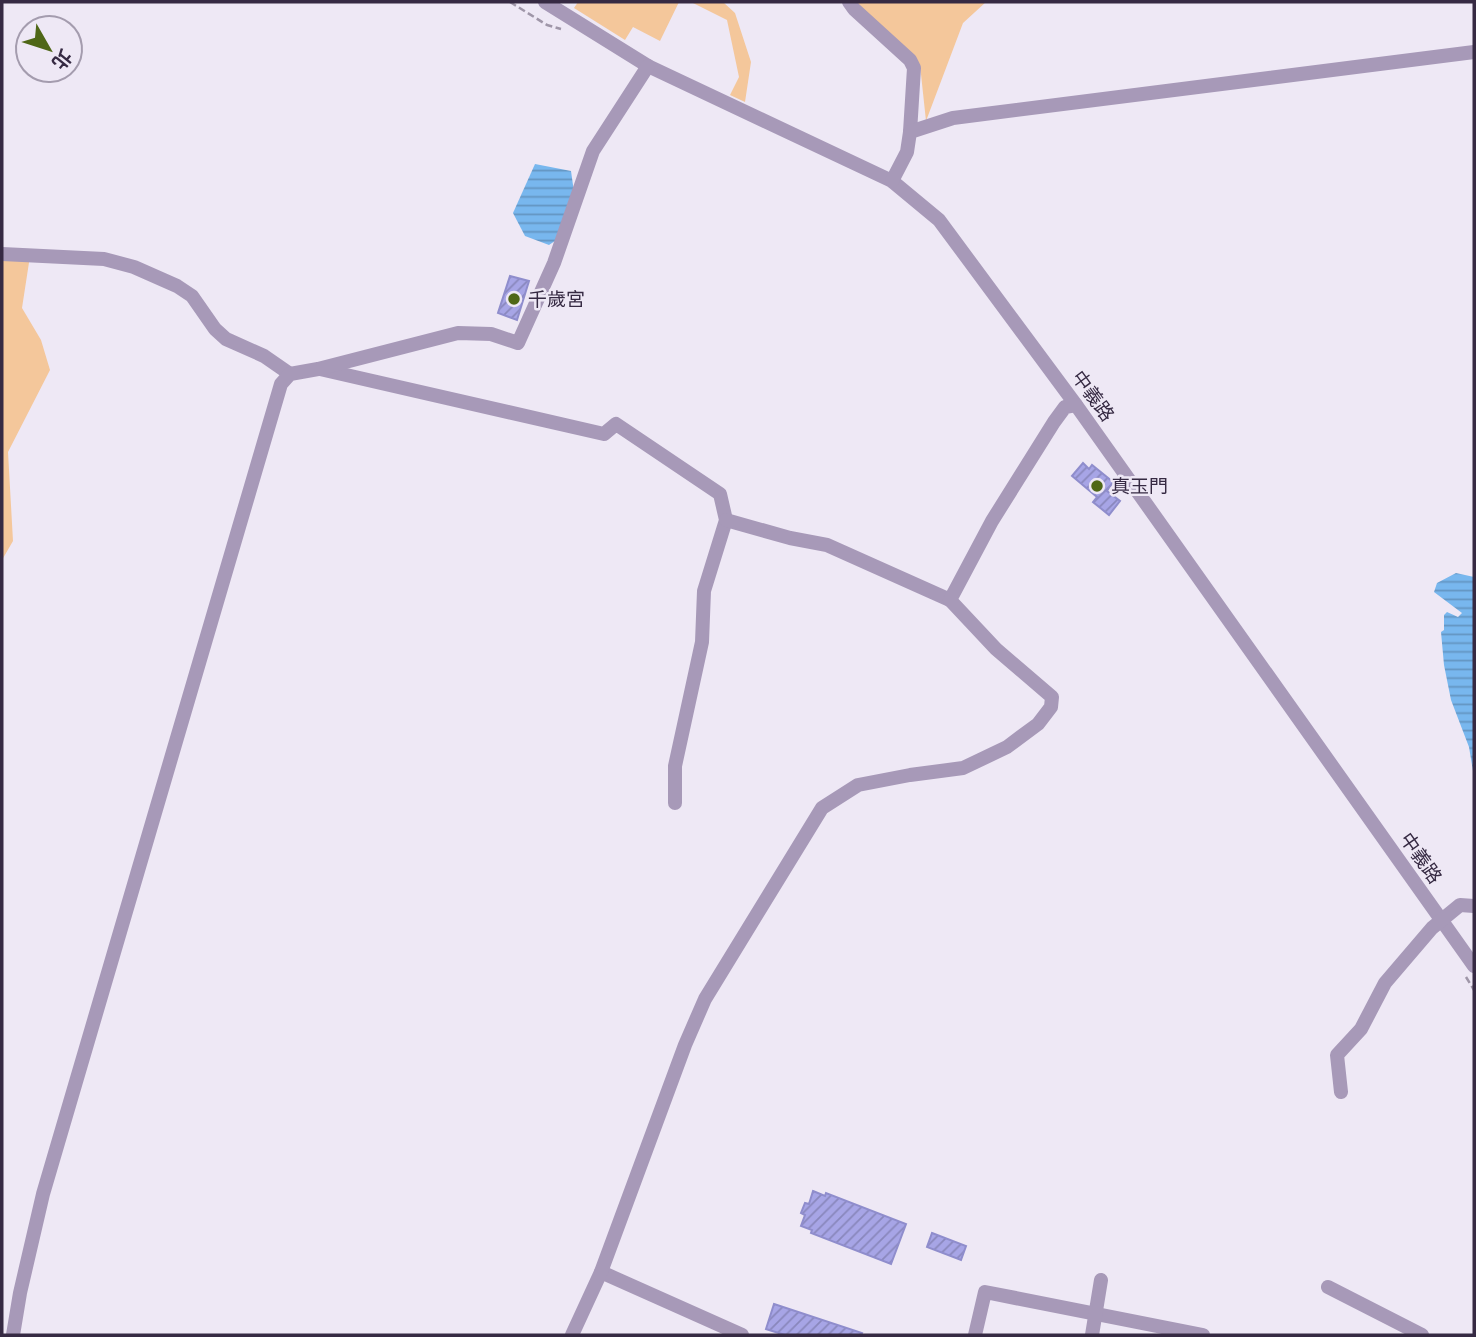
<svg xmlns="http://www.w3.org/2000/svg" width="1476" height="1337" font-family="'Work Sans','Noto Sans TC',sans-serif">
<defs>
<pattern id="water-rules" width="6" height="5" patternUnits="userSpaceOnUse" patternTransform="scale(1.75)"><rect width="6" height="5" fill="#78b7ee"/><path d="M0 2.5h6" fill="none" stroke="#6395c2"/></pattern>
<pattern id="building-hatch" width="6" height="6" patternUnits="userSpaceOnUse" patternTransform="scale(1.75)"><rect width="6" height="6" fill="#a7a5e6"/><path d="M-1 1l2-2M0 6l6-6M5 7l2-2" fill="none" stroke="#8987bc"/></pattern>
</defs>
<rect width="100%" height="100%" fill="#eee8f5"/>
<g fill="#f4c79b">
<path d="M 578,2 L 679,2 L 660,41 L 633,27 L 625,40 L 574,8 Z"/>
<path d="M 691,2 L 723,2 L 735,13 L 751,62 L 745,102 L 730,95 L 739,77 L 727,20 Z"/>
<path d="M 847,2 L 986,2 L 963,23 L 926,121 L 920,65 L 902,45 Z"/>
<path d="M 2,254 L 30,256 L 22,308 L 41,340 L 50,370 L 8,452 L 13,541 L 2,560 Z"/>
</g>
<g fill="url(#water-rules)">
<path d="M 535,164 L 571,171 L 575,199 L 565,234 L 549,245 L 525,236 L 513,213 Z"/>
<path d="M 1456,573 L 1474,577 L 1474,777 L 1469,747 L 1451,700 L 1444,665 L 1441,632 L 1444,630 L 1444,615 L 1447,612 L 1458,617 L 1462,613 L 1434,592 L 1437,583 Z"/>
</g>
<g fill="url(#building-hatch)" stroke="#8f8dcc" stroke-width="2">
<path d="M 510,276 L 529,281 L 517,320 L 498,313 Z"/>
<path d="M 1083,463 L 1089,469 L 1092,465 L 1113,482 L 1107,491 L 1120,501 L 1109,515 L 1093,502 L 1097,497 L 1072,476 Z"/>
<path d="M 813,1191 L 825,1196 L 826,1193 L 906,1224 L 891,1264 L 811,1233 L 812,1230 L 801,1226 L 805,1215 L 801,1213 L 805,1203 L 809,1204 Z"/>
<path d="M 932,1233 L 966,1246 L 961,1260 L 927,1247 Z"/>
<path d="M 774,1304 L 862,1333 L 861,1335 L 785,1335 L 766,1329 Z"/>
</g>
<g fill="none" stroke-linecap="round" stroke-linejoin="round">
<g stroke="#9f96a8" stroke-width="2.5" stroke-dasharray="7 3.5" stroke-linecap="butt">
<path d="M 510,2 L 547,25 L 561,29"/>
<path d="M 1466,977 L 1474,990"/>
</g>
<g stroke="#a799b8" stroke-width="14">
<path d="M 545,2 L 648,66 L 892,181 L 939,220 L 1076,405 L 1474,966"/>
<path d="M 849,2 L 854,9 L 910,60 L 914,68 L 910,132"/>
<path d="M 892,181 L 907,152 L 910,132 L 953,118 L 1474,52"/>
<path d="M 2,254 L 104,259 L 134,267 L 177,286 L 192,296 L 215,329 L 226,339 L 264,356 L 290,374"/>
<path d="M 320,369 L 604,434 L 616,424 L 720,494 L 726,520 L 704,591 L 702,642 L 675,766 L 675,803"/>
<path d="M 726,520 L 790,538 L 827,545 L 950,600"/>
<path d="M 1341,1092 L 1337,1055 L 1361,1029 L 1385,983 L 1432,928 L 1460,905 L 1474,906"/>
<path d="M 601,1272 L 742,1335"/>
<path d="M 1328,1287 L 1422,1335"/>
<path d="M 13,1335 L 20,1293 L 43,1194 L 281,384 L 290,374 L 318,369 L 458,333 L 491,334 L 518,343 L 554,263 L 593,151 L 648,66"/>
<path d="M 572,1335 L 601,1272 L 685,1045 L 705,999 L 822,808 L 858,785 L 910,775 L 963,768 L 1007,747 L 1038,724 L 1051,707 L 1052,697 L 996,649 L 950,600 L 992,521 L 1054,422 L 1065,407 L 1076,405"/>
<path d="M 975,1335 L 985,1292 L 1203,1335"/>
<path d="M 1092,1335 L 1101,1280"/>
</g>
</g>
<g fill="#4f6717" stroke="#eee8f5" stroke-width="2.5">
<circle cx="514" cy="299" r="7"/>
<circle cx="1097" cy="486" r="7"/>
</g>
<g text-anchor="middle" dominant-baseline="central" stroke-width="5" stroke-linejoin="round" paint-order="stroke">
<g font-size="19" fill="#362a43" stroke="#eee8f5" text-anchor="start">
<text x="528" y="299">千歲宮</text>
<text x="1111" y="486">真玉門</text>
</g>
<g font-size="19" fill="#362a43" stroke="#eee8f5">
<text transform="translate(1093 396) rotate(54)">中義路</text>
<text transform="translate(1421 858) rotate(55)">中義路</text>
</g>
</g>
<rect width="1476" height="1337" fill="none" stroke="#362a43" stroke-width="7"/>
<g transform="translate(49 49) rotate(129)"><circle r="33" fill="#eee8f5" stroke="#a49cae" stroke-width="2"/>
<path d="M0-5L12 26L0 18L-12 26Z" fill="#4f6717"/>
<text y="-10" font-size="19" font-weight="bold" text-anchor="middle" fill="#362a43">北</text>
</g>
</svg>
